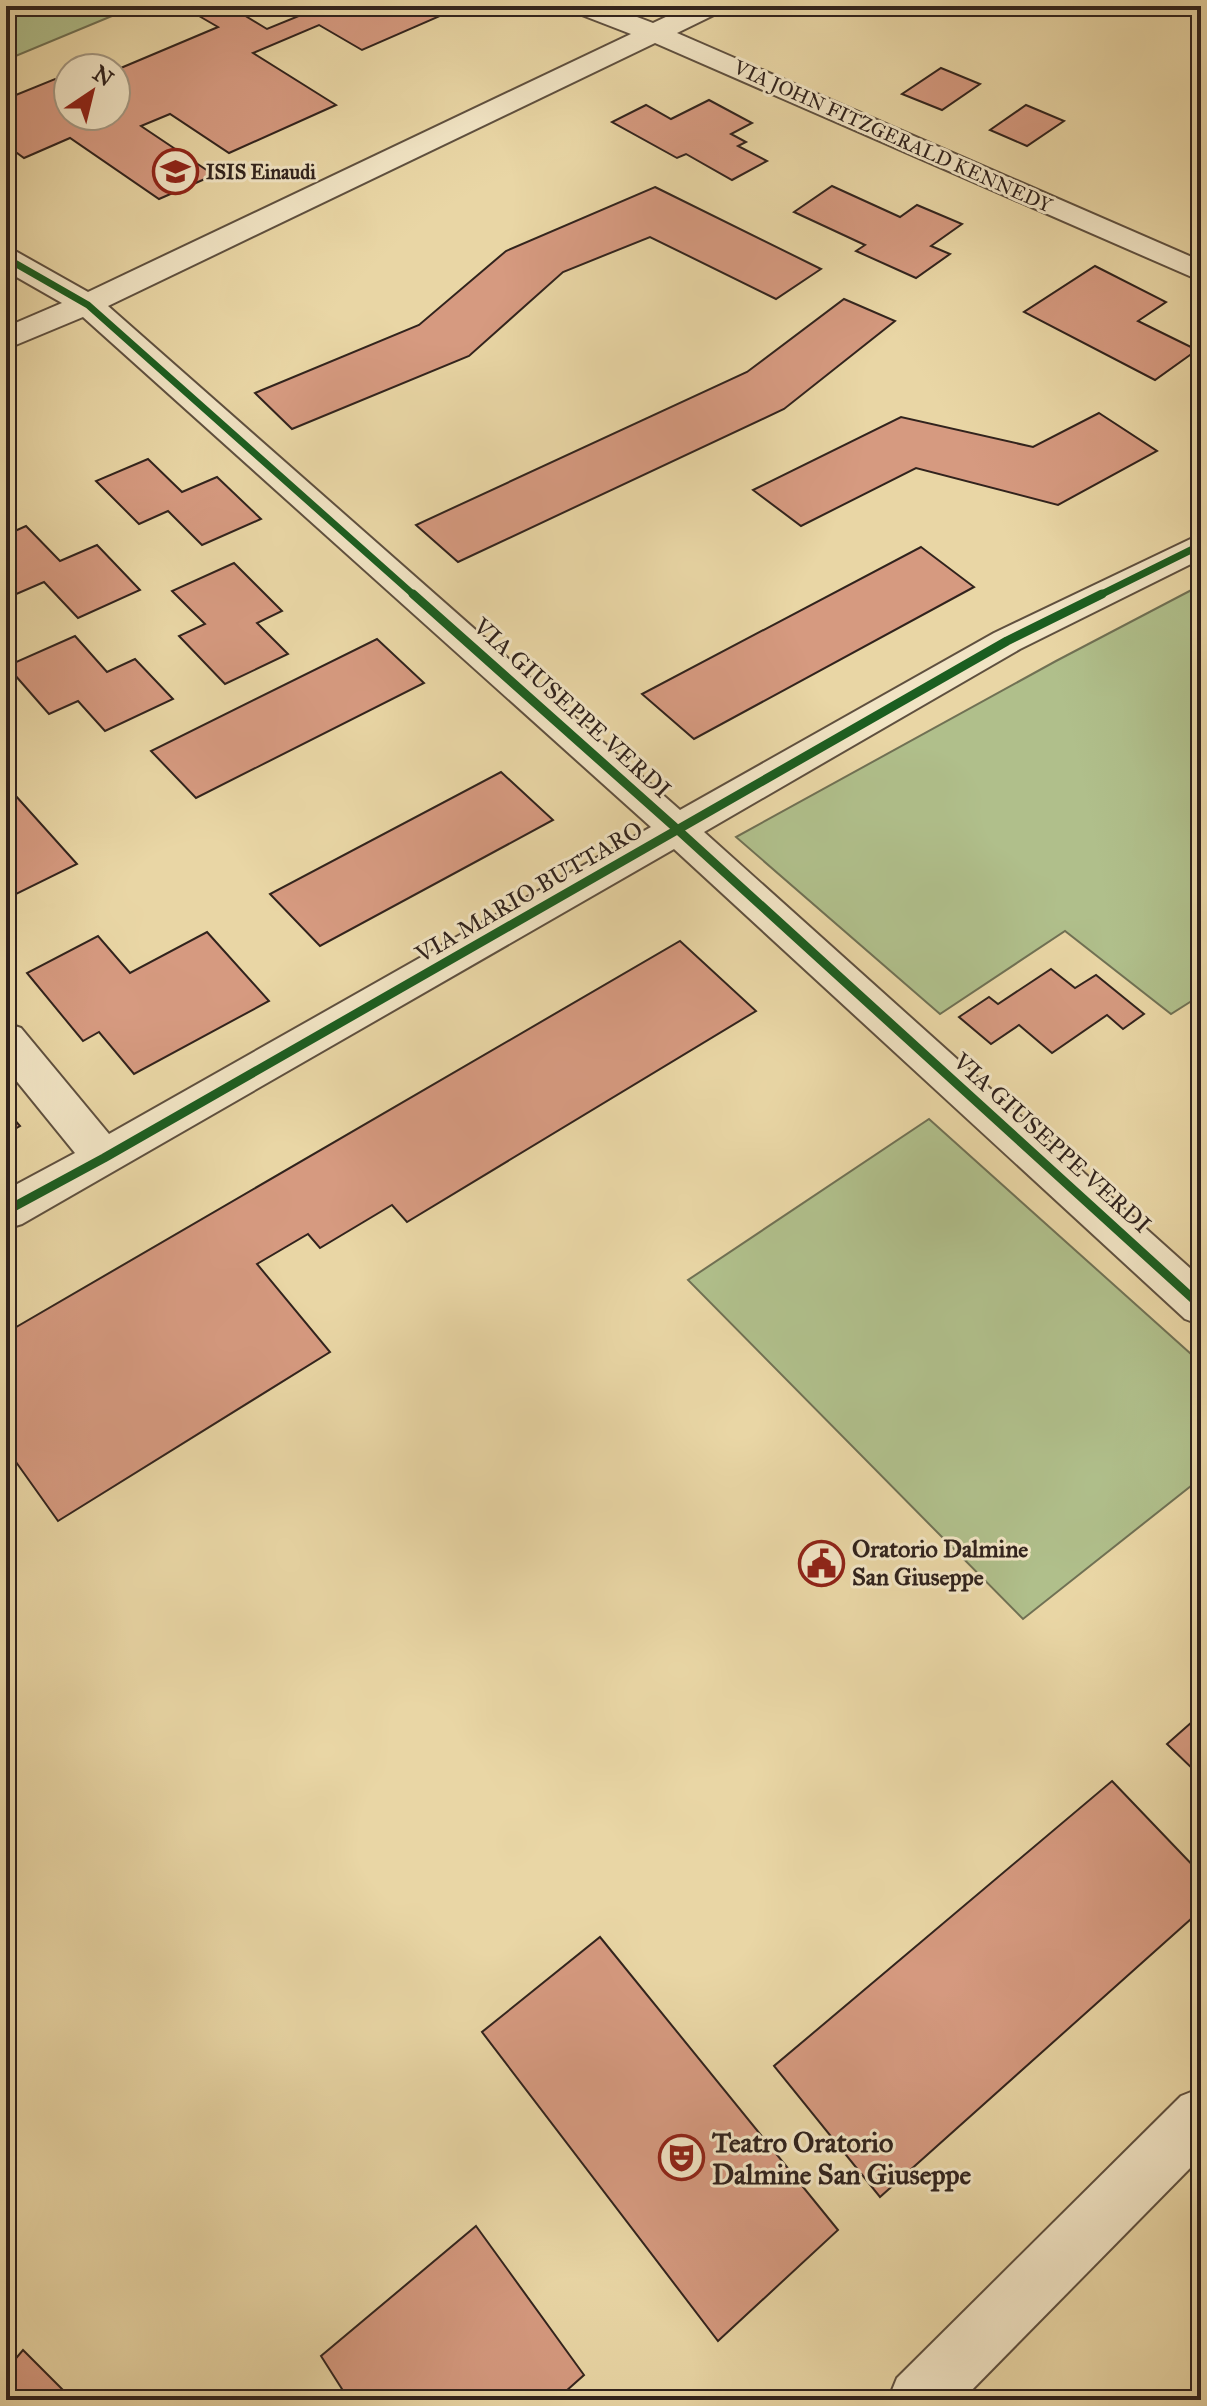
<svg xmlns="http://www.w3.org/2000/svg" width="1207" height="2406" font-family="'IM FELL Great Primer',serif">
<rect width="100%" height="100%" fill="#e9d6a5"/>
<filter id="stains"><feTurbulence type="fractalNoise" baseFrequency=".0025" numOctaves="4"/><feColorMatrix values="0 0 0 0 .2 0 0 0 0 .09 0 0 0 0 .02 0 0 0 .5 -.17"/></filter>
<radialGradient id="worn" r=".72"><stop offset=".6" stop-color="#630" stop-opacity="0"/><stop offset="1" stop-color="#630" stop-opacity=".3"/></radialGradient>
<g fill="#b0bf8b" stroke="#707154" stroke-width="2">
<path d="M 6,6 L 136,6 L 6,60 Z"/>
<path d="M 1201,585 L 1201,995 L 1171,1014 L 1065,931 L 940,1014 L 736,837 L 1056,661 Z"/>
<path d="M 929,1119 L 1201,1363 L 1201,1478 L 1023,1619 L 688,1280 Z"/>
</g>
<g fill="#d69a80" stroke="#31231d" stroke-width="2">
<path d="M 6,6 L 39,6 L 6,19 Z"/>
<path d="M 223,6 L 229,6 L 267,29 L 311,11 L 303,6 L 422,6 L 440,16 L 362,50 L 319,25 L 253,53 L 336,105 L 229,153 L 170,114 L 141,126 L 214,175 L 159,199 L 70,138 L 24,158 L 6,145 L 6,99 L 55,79 L 68,87 L 68,116 L 116,116 L 116,70 L 218,27 L 199,16 Z"/>
<path d="M 941,68 L 980,84 L 942,110 L 902,94 Z"/>
<path d="M 709,100 L 752,123 L 731,134 L 746,142 L 738,146 L 767,161 L 732,180 L 686,154 L 677,158 L 612,122 L 646,105 L 671,119 Z"/>
<path d="M 1026,105 L 1064,121 L 1027,146 L 990,130 Z"/>
<path d="M 832,186 L 900,217 L 917,205 L 962,224 L 931,246 L 950,254 L 916,278 L 856,251 L 865,245 L 794,212 Z"/>
<path d="M 655,187 L 821,269 L 776,299 L 650,237 L 563,272 L 469,356 L 292,429 L 255,393 L 419,325 L 506,251 Z"/>
<path d="M 1095,266 L 1166,302 L 1138,321 L 1197,350 L 1155,380 L 1024,312 Z"/>
<path d="M 844,299 L 895,321 L 784,409 L 458,562 L 416,525 L 747,372 Z"/>
<path d="M 1099,413 L 1157,451 L 1058,505 L 916,468 L 801,526 L 753,490 L 901,417 L 1033,447 Z"/>
<path d="M 148,459 L 182,492 L 217,477 L 261,519 L 202,545 L 168,511 L 139,524 L 96,481 Z"/>
<path d="M 26,526 L 60,561 L 97,545 L 140,590 L 78,618 L 44,582 L 14,595 L 6,586 L 6,535 Z"/>
<path d="M 921,547 L 974,587 L 694,739 L 642,694 Z"/>
<path d="M 234,563 L 282,611 L 257,623 L 288,654 L 225,684 L 179,636 L 205,624 L 172,591 Z"/>
<path d="M 75,636 L 107,672 L 135,659 L 173,699 L 105,731 L 78,701 L 49,714 L 7,666 Z"/>
<path d="M 377,639 L 424,683 L 196,798 L 151,751 Z"/>
<path d="M 501,772 L 553,820 L 320,946 L 270,894 Z"/>
<path d="M 6,785 L 77,864 L 6,899 Z"/>
<path d="M 207,932 L 269,1001 L 134,1074 L 99,1032 L 83,1041 L 27,973 L 98,936 L 130,973 Z"/>
<path d="M 680,941 L 756,1011 L 407,1222 L 392,1205 L 320,1248 L 308,1234 L 257,1264 L 330,1352 L 58,1521 L 6,1448 L 6,1333 Z"/>
<path d="M 1051,969 L 1075,988 L 1096,975 L 1144,1014 L 1123,1029 L 1107,1015 L 1052,1053 L 1019,1025 L 991,1044 L 959,1017 L 989,997 L 998,1004 Z"/>
<path d="M 6,1110 L 20,1126 L 6,1134 Z"/>
<path d="M 1201,1714 L 1201,1777 L 1167,1744 Z"/>
<path d="M 1112,1781 L 1201,1874 L 1201,1910 L 880,2197 L 774,2066 Z"/>
<path d="M 600,1937 L 838,2230 L 718,2341 L 482,2032 Z"/>
<path d="M 476,2226 L 584,2375 L 556,2400 L 349,2400 L 321,2356 Z"/>
<path d="M 23,2350 L 73,2400 L 6,2400 L 6,2370 Z"/>
</g>
<g fill="none" stroke-linecap="round" stroke-linejoin="round">
<defs>
<path id="minor" d="M 571,6 L 608,6 L 653,23 L 689,6 L 723,6 L 720,12 L 677,33 L 1201,261 L 1201,281 L 655,43 L 108,306 L 680,810 L 994,633 L 1201,534 L 1201,559 L 1020,649 L 704,832 L 1201,1278 L 1201,1325 L 1185,1319 L 674,849 L 22,1224 L 6,1229 L 6,1190 L 75,1153 L 6,1068 L 6,1023 L 21,1028 L 109,1134 L 651,827 L 83,317 L 6,349 L 6,327 L 62,303 L 6,271 L 6,249 L 17,252 L 88,292 L 631,34 L 574,12 Z"/>
<path id="tertiary" d="M 1201,2088 L 1201,2157 L 962,2400 L 888,2400 L 897,2378 L 1181,2096 Z"/>
</defs>
<use href="#minor" stroke="#5f503f" stroke-width="4"/>
<use href="#tertiary" stroke="#5f503f" stroke-width="4"/>
<use href="#minor" fill="#f1e4c4" fill-rule="evenodd"/>
<use href="#tertiary" fill="#f1e4c4" fill-rule="evenodd"/>
<defs>
<g id="cycleway-far1">
<path d="M 6,258 L 88,305 L 415,596"/>
<path d="M 1098,596 L 1201,545"/>
</g>
<g id="cycleway">
<path d="M 413,594 L 678,830 L 1201,1306"/>
<path d="M 6,1211 L 104,1158 L 1007,641 L 1102,594"/>
</g>
</defs>
<use href="#cycleway-far1" stroke="#f1e4c4" stroke-width="11"/>
<use href="#cycleway" stroke="#f1e4c4" stroke-width="14"/>
<use href="#cycleway-far1" stroke="#1b5e20" stroke-width="7"/>
<use href="#cycleway" stroke="#1b5e20" stroke-width="9"/>
</g>
<defs>
<symbol id="school-ring" viewBox="-11 -11 22 22"><circle r="9.5" fill="#f1e4c4" stroke="#8f2418" stroke-width="1.5"/><path d="M0-5L7-2L0 1L-7-2ZM-4 1L0 2.5L4 1V4Q0 6-4 4Z" fill="#8f2418"/></symbol>
<symbol id="civic-ring" viewBox="-11 -11 22 22"><circle r="9.5" fill="#f1e4c4" stroke="#8f2418" stroke-width="1.5"/><path d="M-.6-6.5H3V-4.5H.6V-3L4-1V1h2V6H-6V1h2V-1L-.6-3ZM-1.2 2.5V6h2.4V2.5Z" fill="#8f2418"/></symbol>
<symbol id="theatre-ring" viewBox="-11 -11 22 22"><circle r="9.5" fill="#f1e4c4" stroke="#8f2418" stroke-width="1.5"/><path d="M-5-5.5Q0-4 5-5.5V0Q5 5 0 6Q-5 5-5 0ZM-3.3-2.5H-1v1.5H-3.3ZM1-2.5H3.3v1.5H1ZM-2.8 1Q0 5.5 2.8 1Z" fill="#8f2418"/></symbol>
</defs>
<g fill-rule="evenodd">
<use href="#school-ring" x="150" y="146" width="51" height="51"/>
<use href="#civic-ring" x="796" y="1538" width="51" height="51"/>
<use href="#theatre-ring" x="656" y="2132" width="51" height="51"/>
</g>
<g text-anchor="middle" dominant-baseline="central" stroke-width="6" stroke-linejoin="round" paint-order="stroke">
<g font-size="20" fill="#31231d" stroke="#f1e4c4">
<text transform="translate(893 136) rotate(24)">VIA JOHN FITZGERALD KENNEDY</text>
</g>
<g font-size="20" font-weight="bold" fill="#31231d" stroke="#f1e4c4" text-anchor="start">
<text x="206" y="172">ISIS Einaudi</text>
</g>
<g font-size="24" fill="#31231d" stroke="#f1e4c4">
<text transform="translate(572 708) rotate(42)">VIA GIUSEPPE VERDI</text>
<text transform="translate(529 892) rotate(-30)">VIA MARIO BUTTARO</text>
<text transform="translate(1052 1143) rotate(42)">VIA GIUSEPPE VERDI</text>
</g>
<g font-size="24" font-weight="bold" fill="#31231d" stroke="#f1e4c4" text-anchor="start">
<text x="852" y="1549">Oratorio Dalmine<tspan x="852" dy="28">San Giuseppe</tspan></text>
</g>
<g font-size="28" font-weight="bold" fill="#31231d" stroke="#f1e4c4" text-anchor="start">
<text x="712" y="2142">Teatro Oratorio<tspan x="712" dy="32">Dalmine San Giuseppe</tspan></text>
</g>
</g>
<rect width="1207" height="2406" fill="none" stroke="#e9d6a5" stroke-width="32"/>
<rect x="8" y="8" width="1191" height="2390" fill="none" stroke="#31231d" stroke-width="4"/>
<rect x="16" y="16" width="1175" height="2374" fill="none" stroke="#31231d" stroke-width="2"/>
<g transform="translate(92 92) rotate(35)"><circle r="38" fill="#f1e4c4" stroke="#a49781" stroke-width="2"/>
<path d="M0-6L14 30L0 20L-14 30Z" fill="#8f2418"/>
<text y="-12" font-size="22" font-weight="bold" text-anchor="middle" fill="#31231d">N</text>
</g>
<rect width="100%" height="100%" filter="url(#stains)"/>
<rect width="100%" height="100%" fill="url(#worn)"/>
</svg>
